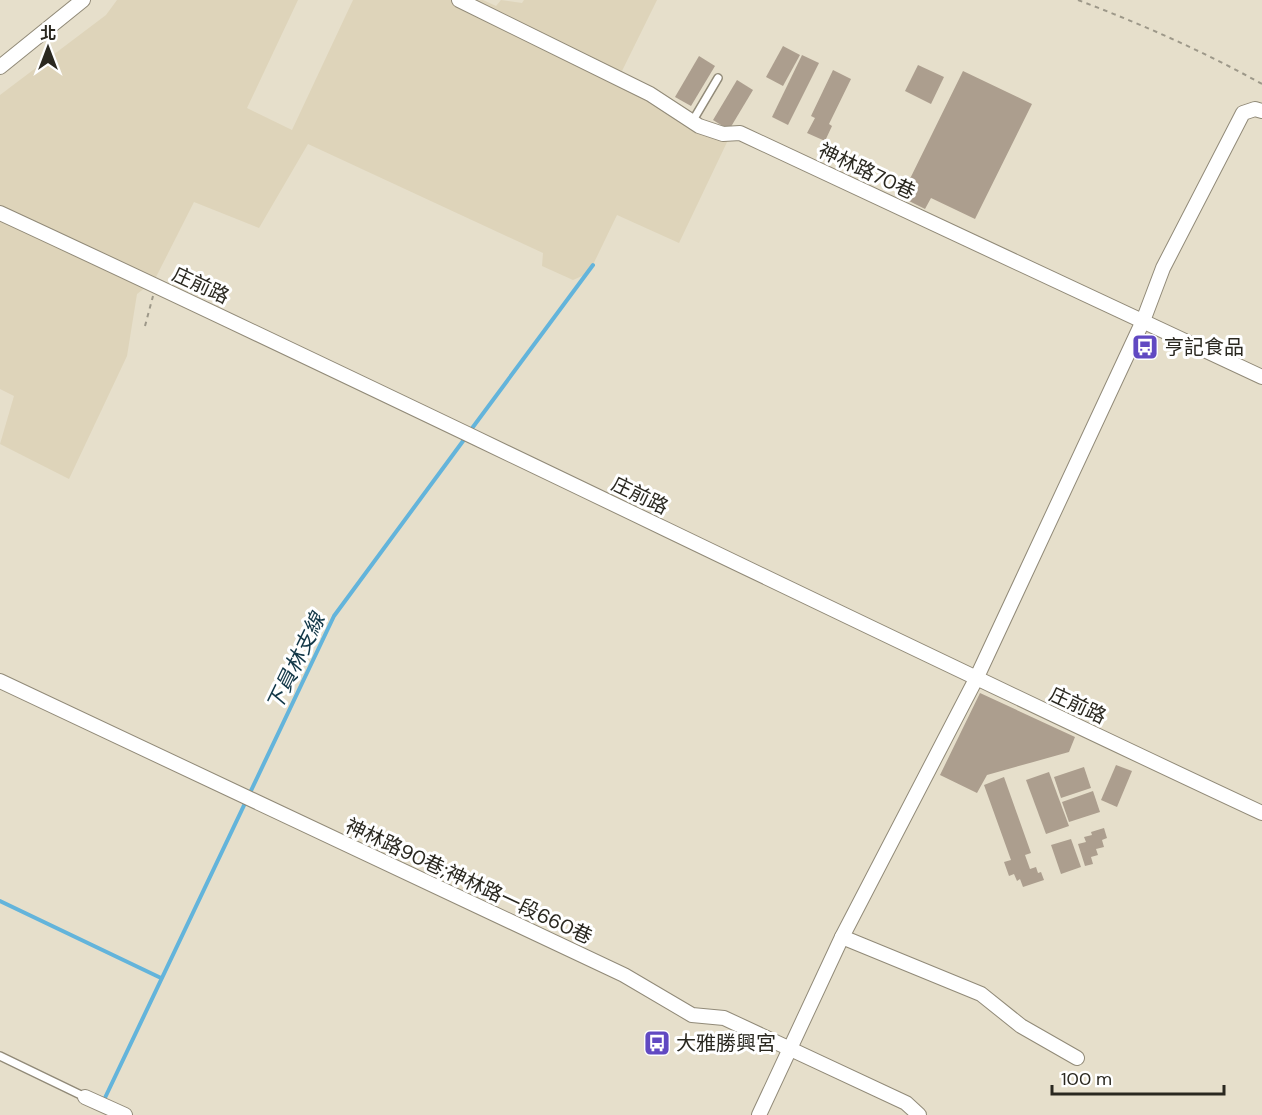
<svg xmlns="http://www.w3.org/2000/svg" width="1262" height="1115" font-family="'DM Sans','Noto Sans TC',sans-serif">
<rect width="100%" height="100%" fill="#e6dfcb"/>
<path fill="#ded4ba" d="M 117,0 L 298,0 L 247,108 L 292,130 L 353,0 L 483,0 L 496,6 L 501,0 L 522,3 L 524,0 L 657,0 L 622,71 L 670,98 L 680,123 L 729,138 L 679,243 L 617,215 L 589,273 L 573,280 L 542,266 L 543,253 L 308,144 L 259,228 L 194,202 L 154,281 L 137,294 L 127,356 L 69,479 L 0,444 L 14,396 L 0,389 L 0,95 L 106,15 Z"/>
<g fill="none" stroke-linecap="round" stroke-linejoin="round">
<g stroke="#63b4db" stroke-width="4">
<path d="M 470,431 L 593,265"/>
<path d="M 0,901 L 161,978"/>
<path d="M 103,1102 L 334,616 L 466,437"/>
</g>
</g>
<g fill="#ac9e8e">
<path d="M 783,46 L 800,55 L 783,86 L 766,77 Z"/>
<path d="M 802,55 L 819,63 L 788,125 L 772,117 Z"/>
<path d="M 699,56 L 715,66 L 691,106 L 675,97 Z"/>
<path d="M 918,65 L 944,77 L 931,104 L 905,91 Z"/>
<path d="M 833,70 L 851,79 L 829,124 L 832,126 L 825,141 L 807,133 L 815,118 L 811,116 Z"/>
<path d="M 963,71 L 1032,104 L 975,219 L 931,198 L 925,209 L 901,197 Z"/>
<path d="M 737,80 L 753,90 L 729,130 L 713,120 Z"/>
<path d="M 980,693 L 1075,737 L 1069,752 L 987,775 L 977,793 L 940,775 Z"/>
<path d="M 1116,765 L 1132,771 L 1117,807 L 1101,800 Z"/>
<path d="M 1084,767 L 1091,788 L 1061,798 L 1054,777 Z"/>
<path d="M 1049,772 L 1069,826 L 1046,834 L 1026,780 Z"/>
<path d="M 1004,777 L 1031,853 L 1025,855 L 1030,869 L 1036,867 L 1038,873 L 1041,872 L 1044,880 L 1023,887 L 1020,879 L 1017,881 L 1014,874 L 1009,876 L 1004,862 L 1011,860 L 984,785 Z"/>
<path d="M 1093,791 L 1100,812 L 1069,822 L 1062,802 Z"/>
<path d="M 1104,828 L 1107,838 L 1102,840 L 1104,847 L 1096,849 L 1098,855 L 1091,857 L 1093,864 L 1085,866 L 1078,844 L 1086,842 L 1084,837 L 1092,835 L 1091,832 Z"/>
<path d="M 1071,839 L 1081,867 L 1061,874 L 1051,845 Z"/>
</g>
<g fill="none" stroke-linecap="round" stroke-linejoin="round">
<defs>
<g id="service">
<path d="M 692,122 L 718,78"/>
<path d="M 0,1056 L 85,1097"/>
</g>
<g id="minor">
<path d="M 459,0 L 650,94 L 699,126 L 723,134 L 740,133 L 1262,377"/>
<path d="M 0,67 L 83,0"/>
<path d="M 0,213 C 423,409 840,616 1262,813"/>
<path d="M 0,681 L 624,975 L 692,1015 L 724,1018 L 906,1103 L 919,1115"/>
<path d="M 842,937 L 981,994 L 1021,1026 L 1077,1058"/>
<path d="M 85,1097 L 125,1115"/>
<path d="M 759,1115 L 842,937 L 976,679 L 1143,321 L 1163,268 L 1243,113 L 1255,109 L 1262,111"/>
</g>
</defs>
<use href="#service" stroke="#918a78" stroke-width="10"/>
<use href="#minor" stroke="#918a78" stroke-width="16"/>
<g stroke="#9d9889" stroke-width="2" stroke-dasharray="4.5 4.5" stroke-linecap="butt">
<path d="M 1078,0 C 1141,24 1203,51 1262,84"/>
<path d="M 145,326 L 153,296"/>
</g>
<use href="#service" stroke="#fff" stroke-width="7"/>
<use href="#minor" stroke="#fff" stroke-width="14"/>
</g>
<defs>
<symbol id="bus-square" viewBox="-11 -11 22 22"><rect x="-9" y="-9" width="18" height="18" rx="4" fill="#6149c2" stroke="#fff"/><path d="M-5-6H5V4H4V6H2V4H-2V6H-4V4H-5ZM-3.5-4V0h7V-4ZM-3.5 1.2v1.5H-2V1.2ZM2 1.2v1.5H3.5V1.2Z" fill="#fff"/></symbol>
</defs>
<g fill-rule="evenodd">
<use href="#bus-square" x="1130" y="332" width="30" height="30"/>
<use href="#bus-square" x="642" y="1028" width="30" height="30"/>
</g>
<g text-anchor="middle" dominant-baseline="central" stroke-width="6" stroke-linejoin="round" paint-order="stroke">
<g font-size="20" fill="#2a2820" stroke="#fff">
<text transform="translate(867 171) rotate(25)">神林路70巷</text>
<text transform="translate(201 285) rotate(25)">庄前路</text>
<text transform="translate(640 495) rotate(26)">庄前路</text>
<text transform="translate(1078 705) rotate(25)">庄前路</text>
<text transform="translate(469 881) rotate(25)">神林路90巷;神林路一段660巷</text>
</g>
<g font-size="20" fill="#2a2820" stroke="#fff" text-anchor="start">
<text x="1164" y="347">亨記食品</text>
<text x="676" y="1043">大雅勝興宮</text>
</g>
<g font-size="21" font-style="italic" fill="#113646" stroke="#fff">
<text transform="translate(296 662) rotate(-64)">下員林支線</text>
</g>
</g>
<g transform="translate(48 48)" stroke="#ffffff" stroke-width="4.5" paint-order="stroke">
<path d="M0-4.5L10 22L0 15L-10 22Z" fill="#2a2820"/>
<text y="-9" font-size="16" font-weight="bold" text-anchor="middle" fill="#2a2820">北</text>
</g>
<path d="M1052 1085v9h172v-9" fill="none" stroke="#2a2820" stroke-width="3"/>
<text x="1061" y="1085" font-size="18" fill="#2a2820" stroke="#ffffff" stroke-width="4.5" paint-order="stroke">100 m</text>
</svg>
